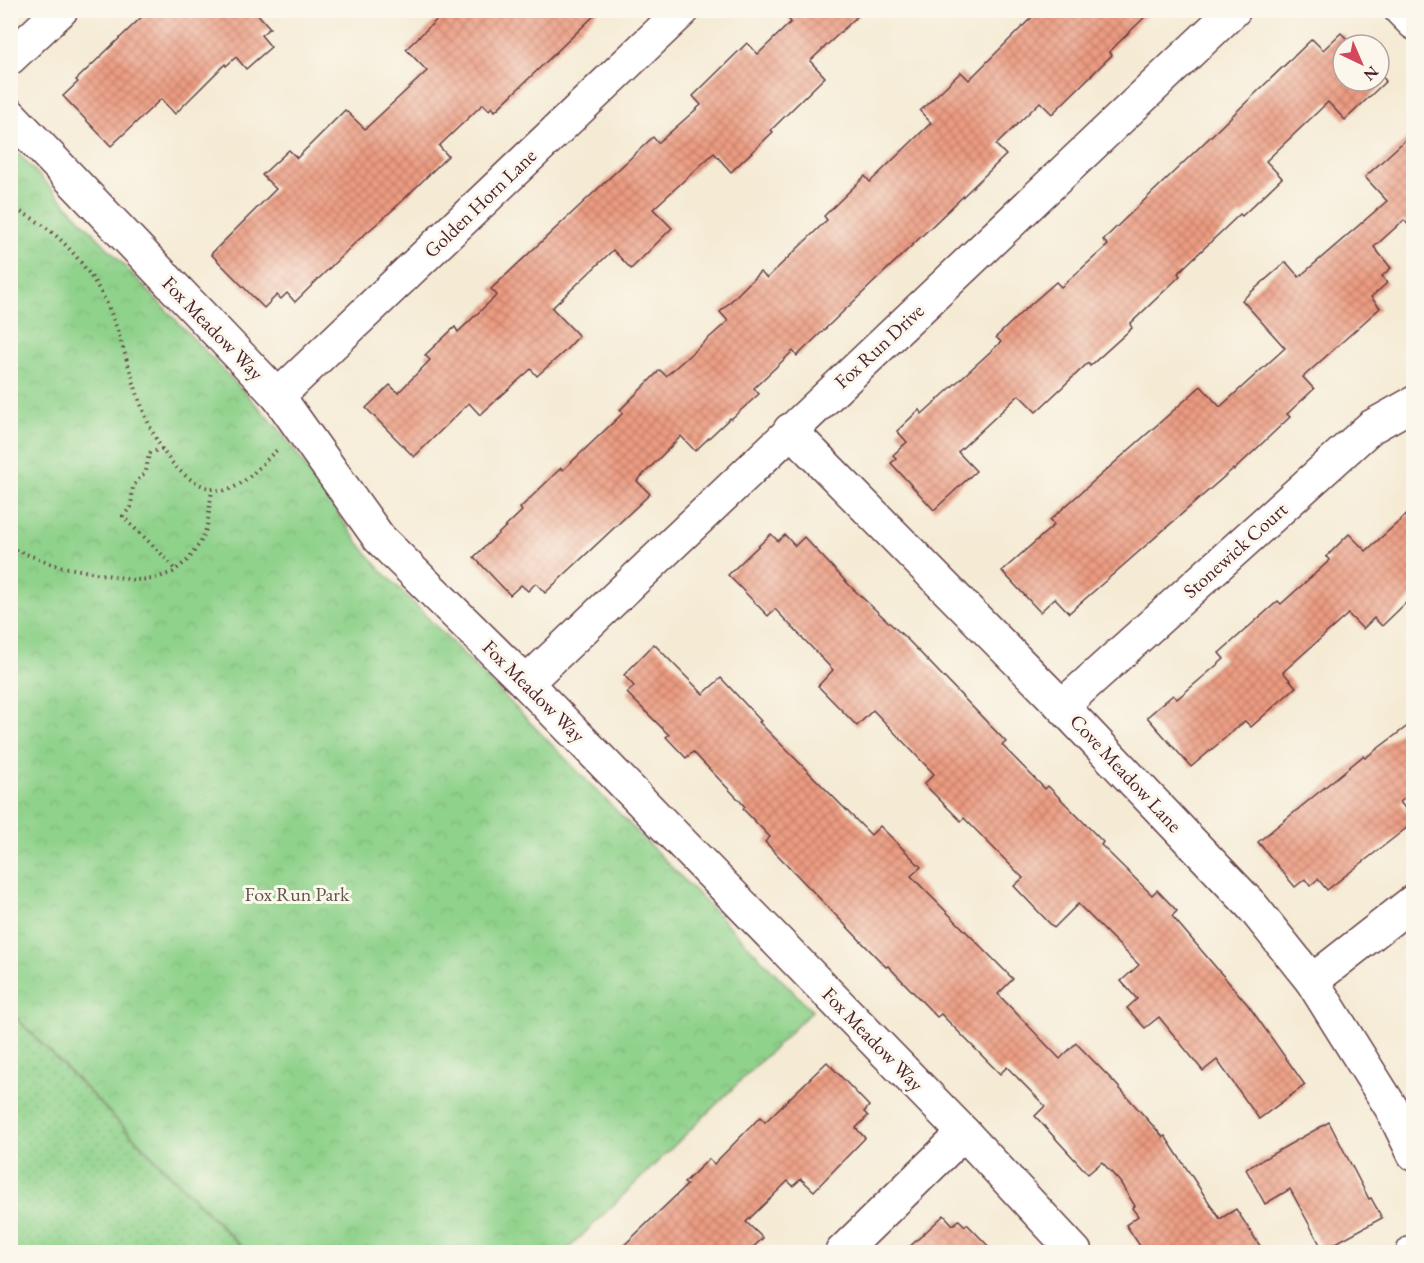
<svg xmlns="http://www.w3.org/2000/svg" width="1424" height="1263" font-family="'EB Garamond',serif">
<defs>
<pattern id="grass-dots" width="8" height="8" patternUnits="userSpaceOnUse" patternTransform="scale(1.5)"><rect width="8" height="8" fill="#8fd28b"/><path d="M2 2h.1M6 6h.1" fill="none" stroke="#7db478" stroke-width="1.8" stroke-linecap="round"/></pattern>
<pattern id="park-crowns" width="20" height="18" patternUnits="userSpaceOnUse" patternTransform="scale(1.5)"><rect width="20" height="18" fill="#8fd28b"/><path d="M2 6a3 3 0 1 1 6 0M12 15a3 3 0 1 1 6 0" fill="none" stroke="#7db478"/></pattern>
<pattern id="building-cross-hatch" width="8" height="8" patternUnits="userSpaceOnUse" patternTransform="scale(1.5)"><rect width="8" height="8" fill="#ec9b81"/><path d="M0 0l8 8M0 8l8-8" fill="none" stroke="#c17e6a"/></pattern>
</defs>
<rect width="100%" height="100%" fill="#fbf7ec"/>
<filter id="ink" filterUnits="userSpaceOnUse"><feTurbulence type="fractalNoise" baseFrequency=".0167" numOctaves="2"/><feDisplacementMap in="SourceGraphic" scale="12" xChannelSelector="R" yChannelSelector="G"/><feConvolveMatrix kernelMatrix="1 2 1 2 8 2 1 2 1" color-interpolation-filters="sRGB"/></filter>
<filter id="wash" filterUnits="userSpaceOnUse"><feTurbulence type="fractalNoise" baseFrequency=".008" numOctaves="4" result="noise"/><feDisplacementMap in="SourceGraphic" scale="24" xChannelSelector="R" yChannelSelector="G"/><feGaussianBlur stdDeviation="1.35" result="paint"/><feColorMatrix in="noise" values="0 0 0 0 0 0 0 0 0 0 0 0 0 0 0 0 0 1.4 0 .05"/><feComposite in="paint" operator="in"/></filter>
<g filter="url(#wash)">
<rect width="100%" height="100%" fill="#f5ebd5"/>
<path fill="url(#grass-dots)" stroke="#6c785b" stroke-width="1.5" d="M 10,1013 L 11,1013 L 246,1252 L 11,1252 Z"/>
<path fill="url(#park-crowns)" stroke="#6c785b" stroke-width="1.5" d="M 11,146 L 278,428 C 314,475 343,528 383,572 L 812,1011 L 565,1252 L 247,1252 L 11,1012 Z"/>
<g id="blocks">
<g fill="url(#building-cross-hatch)">
<path d="M 149,10 L 254,10 L 270,28 L 261,35 L 271,47 L 246,69 L 236,57 L 226,66 L 225,64 L 175,114 L 161,99 L 111,146 L 63,96 L 78,82 L 76,80 Z"/>
<path d="M 447,10 L 600,10 L 495,111 L 492,107 L 489,110 L 483,104 L 439,146 L 448,156 L 396,207 L 356,242 L 295,302 L 287,293 L 281,299 L 277,295 L 264,308 L 211,254 L 276,189 L 262,175 L 289,150 L 297,158 L 345,110 L 365,129 L 427,71 L 406,49 Z"/>
<path d="M 780,10 L 864,10 L 810,61 L 825,77 L 771,130 L 773,132 L 731,172 L 714,153 L 653,209 L 672,228 L 631,269 L 613,250 L 552,308 L 579,336 L 565,351 L 537,376 L 531,369 L 480,415 L 469,403 L 414,457 L 366,408 L 390,385 L 398,393 L 430,360 L 425,355 L 455,327 L 458,332 L 497,295 L 491,289 L 653,137 L 658,143 L 701,105 L 693,96 L 747,43 L 758,54 L 791,22 Z"/>
<path d="M 1039,10 L 1152,10 L 1109,52 L 1112,55 L 1052,114 L 1040,102 L 996,145 L 1006,155 L 797,356 L 793,351 L 754,388 L 759,394 L 731,419 L 730,418 L 695,451 L 681,436 L 637,481 L 650,494 L 545,593 L 536,583 L 528,591 L 521,585 L 510,595 L 474,557 L 522,511 L 520,508 L 561,468 L 563,470 L 623,413 L 620,410 L 660,370 L 666,376 L 728,321 L 720,312 L 760,272 L 767,278 L 827,220 L 824,216 L 865,176 L 870,182 L 931,123 L 920,111 L 961,72 L 969,80 Z"/>
<path d="M 1341,33 L 1353,45 L 1343,45 L 1343,81 L 1379,81 L 1379,73 L 1386,81 L 1345,120 L 1328,102 L 1266,161 L 1282,178 L 1242,216 L 1240,214 L 1178,273 L 1180,276 L 1130,324 L 1132,328 L 1090,366 L 1088,363 L 1036,412 L 1019,395 L 958,452 L 976,471 L 934,510 L 891,463 L 896,459 L 893,455 L 907,442 L 897,431 L 919,410 L 922,414 L 1001,342 L 996,337 L 1021,313 L 1056,282 L 1061,287 L 1108,245 L 1103,240 L 1312,39 L 1323,50 Z"/>
<path d="M 1413,133 L 1413,230 L 1404,220 L 1374,247 L 1391,268 L 1382,276 L 1387,283 L 1371,297 L 1380,308 L 1303,377 L 1314,389 L 1287,414 L 1290,417 L 1234,470 L 1233,469 L 1069,613 L 1055,598 L 1040,612 L 1002,571 L 1054,525 L 1050,520 L 1201,386 L 1220,407 L 1285,348 L 1242,300 L 1286,262 L 1299,277 L 1387,201 L 1365,177 Z"/>
<path d="M 1413,509 L 1413,596 L 1382,626 L 1374,618 L 1363,629 L 1348,614 L 1283,672 L 1296,687 L 1251,727 L 1245,721 L 1191,767 L 1147,717 L 1173,695 L 1177,699 L 1224,659 L 1219,653 L 1278,601 L 1281,604 L 1330,560 L 1326,557 L 1349,534 L 1366,551 Z"/>
<path d="M 771,534 L 778,541 L 785,535 L 795,546 L 804,537 L 852,588 L 909,641 L 1006,742 L 1002,745 L 1045,789 L 1048,786 L 1103,842 L 1101,845 L 1152,895 L 1157,890 L 1177,911 L 1172,916 L 1248,1005 L 1305,1085 L 1259,1119 L 1217,1060 L 1203,1071 L 1159,1017 L 1145,1028 L 1127,1008 L 1137,999 L 1121,981 L 1139,965 L 1078,904 L 1054,928 L 1014,886 L 1023,878 L 964,818 L 961,821 L 924,784 L 934,774 L 873,710 L 857,726 L 818,686 L 833,670 L 775,609 L 768,616 L 728,575 Z"/>
<path d="M 654,644 L 703,694 L 721,678 L 761,721 L 759,722 L 871,835 L 880,826 L 921,867 L 911,876 L 1013,979 L 998,994 L 1060,1059 L 1076,1043 L 1115,1083 L 1163,1137 L 1165,1136 L 1220,1219 L 1236,1209 L 1264,1252 L 1144,1252 L 1126,1225 L 1138,1216 L 1132,1208 L 1135,1206 L 1120,1182 L 1102,1162 L 1088,1174 L 1035,1116 L 1045,1106 L 1007,1067 L 1000,1074 L 941,1014 L 937,1017 L 888,966 L 886,967 L 765,842 L 770,837 L 743,809 L 745,807 L 740,801 L 693,752 L 686,758 L 666,737 L 669,735 L 627,693 L 634,686 L 624,675 Z"/>
<path d="M 1413,722 L 1413,792 L 1400,802 L 1413,818 L 1413,823 L 1327,890 L 1318,879 L 1310,886 L 1305,879 L 1295,887 L 1258,842 L 1363,756 L 1365,758 Z"/>
<path d="M 827,1062 L 869,1106 L 864,1112 L 868,1116 L 856,1128 L 865,1138 L 814,1191 L 801,1179 L 793,1186 L 788,1181 L 746,1222 L 763,1238 L 748,1252 L 617,1252 L 687,1185 L 684,1183 L 709,1159 L 714,1164 L 760,1117 L 765,1122 Z"/>
<path d="M 1329,1122 L 1369,1199 L 1371,1198 L 1382,1218 L 1323,1250 L 1290,1189 L 1265,1204 L 1246,1169 Z"/>
<path d="M 944,1215 L 953,1225 L 959,1220 L 965,1226 L 967,1224 L 994,1252 L 904,1252 Z"/>
</g>
</g>
</g>
<g filter="url(#ink)">
<use href="#blocks" fill-opacity="0" stroke="#643e44" stroke-width="1.5"/>
<g fill="none" stroke-linecap="round" stroke-linejoin="round">
<defs>
<g id="minor">
<path d="M 1401,10 L 1414,23"/>
<path d="M 10,58 L 61,10"/>
<path d="M 10,115 L 278,396 L 379,538 L 526,683 L 964,1133 L 1075,1252"/>
<path d="M 278,396 L 683,10"/>
<path d="M 790,430 L 1062,706 L 1252,906 L 1312,981 L 1392,1109 L 1414,1154"/>
<path d="M 526,683 L 1234,10"/>
<path d="M 1062,706 L 1371,427 L 1414,403"/>
<path d="M 1312,981 L 1414,901"/>
<path d="M 842,1252 L 964,1133"/>
<path d="M 1413,1252 L 1414,1252"/>
</g>
</defs>
<use href="#minor" stroke="#643e44" stroke-width="36"/>
<g stroke="#643e44" stroke-width="4" stroke-dasharray="1.5 4.5" stroke-linecap="butt">
<path d="M 10,208 C 52,222 87,264 106,302 C 133,357 140,457 201,485 C 209,488 218,492 227,490 C 247,484 262,463 277,450"/>
<path d="M 162,449 L 149,453 L 146,471 L 133,486 L 131,507 L 123,516 C 139,535 160,549 175,570"/>
<path d="M 10,548 L 58,566 L 133,580 L 154,579 L 173,572 L 189,559 L 201,541 L 207,527 L 212,489"/>
</g>
<use href="#minor" stroke="#fff" stroke-width="33"/>
</g>
</g>
<g text-anchor="middle" dominant-baseline="central" stroke-width="6" stroke-linejoin="round" paint-order="stroke">
<g font-size="20" fill="#4a1f2b" stroke="#fbf7ec">
<text transform="translate(480 203) rotate(-44)">Golden Horn Lane</text>
<text transform="translate(213 328) rotate(46)">Fox Meadow Way</text>
<text transform="translate(879 346) rotate(-43)">Fox Run Drive</text>
<text transform="translate(1235 550) rotate(-42)">Stonewick Court</text>
<text transform="translate(534 691) rotate(45)">Fox Meadow Way</text>
<text transform="translate(1126 773) rotate(47)">Cove Meadow Lane</text>
<text transform="translate(873 1039) rotate(46)">Fox Meadow Way</text>
</g>
<g font-size="20" fill="#5f5548" stroke="#fbf7ec">
<text x="297" y="894">Fox Run Park</text>
</g>
</g>
<rect width="1424" height="1263" fill="none" stroke="#fbf7ec" stroke-width="36"/>
<g transform="translate(1361 63) rotate(136)"><circle r="28" fill="#fbf7ec" stroke="#b4a19f" stroke-width="1.5"/>
<path d="M0-4.5L10 22L0 15L-10 22Z" fill="#d1495b"/>
<text y="-9" font-size="16" font-weight="bold" text-anchor="middle" fill="#4a1f2b">N</text>
</g>
</svg>
